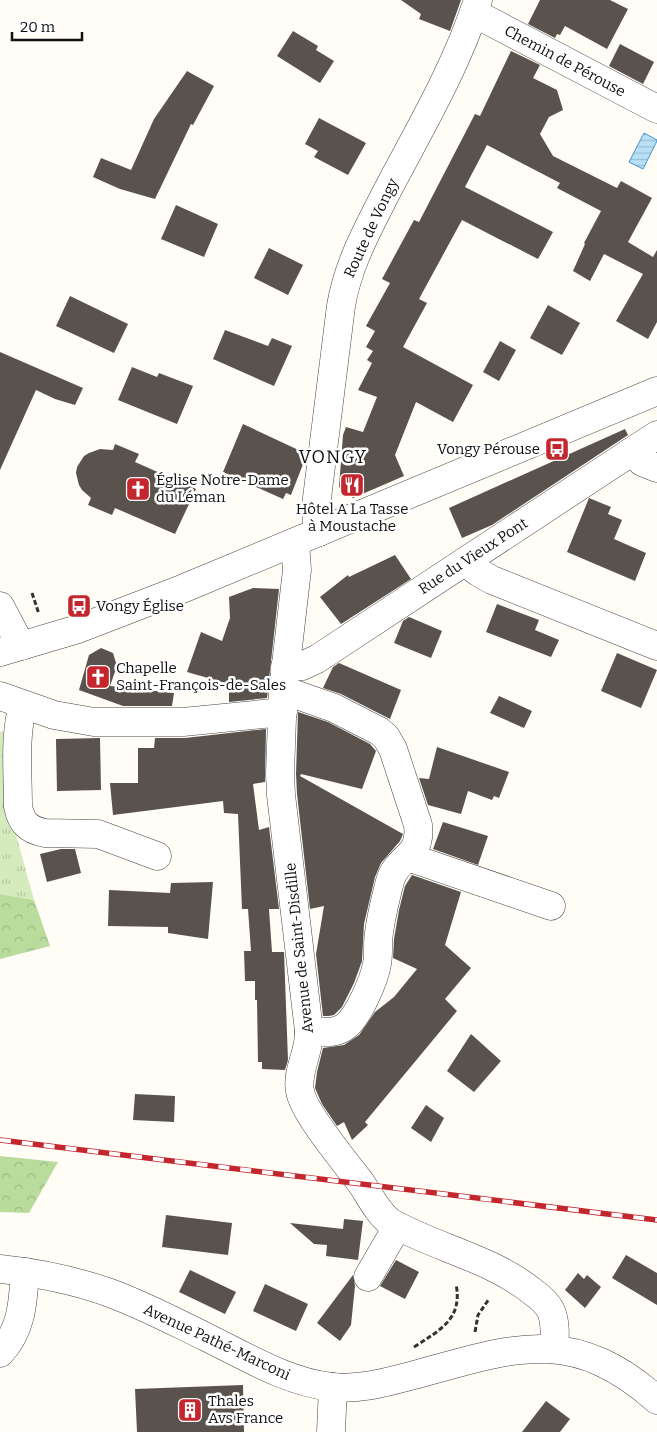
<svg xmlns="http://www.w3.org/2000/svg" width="657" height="1432" font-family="Bitter,serif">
<defs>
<pattern id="grass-tufts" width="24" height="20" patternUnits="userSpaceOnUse" patternTransform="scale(1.25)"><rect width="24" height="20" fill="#d5ebbd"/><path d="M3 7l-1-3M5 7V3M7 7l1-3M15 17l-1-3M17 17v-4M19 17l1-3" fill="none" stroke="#b6c8a1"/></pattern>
<pattern id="forest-crowns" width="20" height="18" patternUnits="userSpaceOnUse" patternTransform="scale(1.25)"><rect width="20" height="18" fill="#b9dc9c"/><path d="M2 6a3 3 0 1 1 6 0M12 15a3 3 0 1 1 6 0" fill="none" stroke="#9ebc85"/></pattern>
<pattern id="water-rules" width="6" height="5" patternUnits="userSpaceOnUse" patternTransform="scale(1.25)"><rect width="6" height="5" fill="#b9e0f7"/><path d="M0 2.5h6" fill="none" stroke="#9ebfd3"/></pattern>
</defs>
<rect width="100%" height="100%" fill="#fffdf5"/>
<path fill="url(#grass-tufts)" d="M 3,731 L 5,795 L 34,900 L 0,894 L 0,732 Z"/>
<g fill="url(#forest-crowns)">
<path d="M 0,894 L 34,900 L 50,946 L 0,959 Z"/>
<path d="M 0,1156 L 58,1162 L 29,1213 L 0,1212 Z"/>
</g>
<path fill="url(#water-rules)" stroke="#3f96cf" d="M 644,133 L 657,140 L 657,141 L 643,169 L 629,162 Z"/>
<g fill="#5a524d">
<path d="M 401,0 L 461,0 L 450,31 L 419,19 L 421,14 Z"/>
<path d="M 540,0 L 610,0 L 628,9 L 607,49 L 565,26 L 560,35 L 557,34 L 555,38 L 528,24 Z"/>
<path d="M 293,31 L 318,46 L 316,50 L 334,61 L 320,83 L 277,56 Z"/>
<path d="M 620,44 L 654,62 L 643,84 L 609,66 Z"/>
<path d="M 511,51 L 540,65 L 533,78 L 557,90 L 563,110 L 549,117 L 540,134 L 553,156 L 617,188 L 621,181 L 652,198 L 628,242 L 653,257 L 657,250 L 657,322 L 648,339 L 616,321 L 643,274 L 604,254 L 590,281 L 573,271 L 585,244 L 584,243 L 601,211 L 557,188 L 560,183 L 487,145 L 465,187 L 553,232 L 538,259 L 462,220 L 419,299 L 427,303 L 403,347 L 473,385 L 453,422 L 416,402 L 395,455 L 404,476 L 353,498 L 339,487 L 343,435 L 346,427 L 363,432 L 377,397 L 358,390 L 372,363 L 367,360 L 373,351 L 366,347 L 375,331 L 366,326 L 390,283 L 382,279 L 414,220 L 419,222 L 475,114 L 480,116 Z"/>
<path d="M 187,71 L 214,86 L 193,125 L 191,124 L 155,199 L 120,189 L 93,177 L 101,158 L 131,170 L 154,119 Z"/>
<path d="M 319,118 L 366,143 L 348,175 L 314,157 L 318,151 L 305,144 Z"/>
<path d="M 176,205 L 218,224 L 204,257 L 161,239 Z"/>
<path d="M 269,248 L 303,265 L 288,295 L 254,278 Z"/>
<path d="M 70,296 L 128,324 L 114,353 L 56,326 Z"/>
<path d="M 548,305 L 580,323 L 562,355 L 530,338 Z"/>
<path d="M 225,330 L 268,346 L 272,338 L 292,346 L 274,386 L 213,359 Z"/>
<path d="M 500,341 L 516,350 L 499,381 L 483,372 Z"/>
<path d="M 0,352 L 83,388 L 75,405 L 55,399 L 36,390 L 0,470 Z"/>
<path d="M 132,367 L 157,377 L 159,373 L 193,386 L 177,424 L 118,400 Z"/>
<path d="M 243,424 L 307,454 L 291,495 L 286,493 L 283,499 L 223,472 Z"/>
<path d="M 625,429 L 628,435 L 492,525 L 462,538 L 449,508 Z"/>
<path d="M 115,444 L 139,454 L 135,462 L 196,489 L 175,534 L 115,508 L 112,515 L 88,505 L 91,498 L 82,490 L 79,485 L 76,473 L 77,467 L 84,456 L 89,453 L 100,449 L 113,450 Z"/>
<path d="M 589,498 L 611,507 L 608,514 L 622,520 L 614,539 L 646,553 L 635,581 L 567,552 Z"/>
<path d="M 395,555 L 411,579 L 341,624 L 320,597 L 348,575 L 349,577 Z"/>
<path d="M 253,588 L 279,589 L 267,698 L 229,702 L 229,684 L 187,672 L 201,632 L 222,641 L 230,618 L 229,597 Z"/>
<path d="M 497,604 L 539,620 L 535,630 L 559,640 L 551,657 L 486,632 Z"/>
<path d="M 409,617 L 442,631 L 431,658 L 394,643 L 403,621 Z"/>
<path d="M 101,648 L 113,653 L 117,666 L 110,686 L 174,693 L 172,706 L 123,706 L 79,690 L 89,655 Z"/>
<path d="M 617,653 L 657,670 L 641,708 L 601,691 Z"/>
<path d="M 339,663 L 401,690 L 390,719 L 341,694 L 323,688 L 333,667 Z"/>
<path d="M 499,696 L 532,711 L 524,728 L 490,713 Z"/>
<path d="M 298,712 L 328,722 L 370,744 L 376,751 L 362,789 L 301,774 L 300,776 L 403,834 L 400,841 L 381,863 L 375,877 L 364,924 L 362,961 L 354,983 L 342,1007 L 334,1015 L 329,1016 L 323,1016 L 316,954 L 324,906 L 310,909 L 297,794 L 296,774 Z"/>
<path d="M 266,729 L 265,782 L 253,784 L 259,830 L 269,827 L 279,909 L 269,909 L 272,952 L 284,952 L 288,1060 L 285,1070 L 262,1069 L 262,1062 L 258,1062 L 257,1000 L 255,1000 L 255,981 L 245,981 L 244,951 L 251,951 L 248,909 L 242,909 L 238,814 L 224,813 L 223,801 L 113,815 L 110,783 L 138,783 L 138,748 L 154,748 L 155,738 L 185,738 Z"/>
<path d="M 100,738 L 101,790 L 57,791 L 56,739 Z"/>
<path d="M 437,747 L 509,772 L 499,798 L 494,796 L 492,800 L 468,791 L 461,814 L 428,805 L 419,778 L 429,779 Z"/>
<path d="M 443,822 L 488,836 L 478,865 L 433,849 Z"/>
<path d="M 61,849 L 75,849 L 81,873 L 47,882 L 40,854 Z"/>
<path d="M 412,875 L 461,892 L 445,945 L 471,968 L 445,999 L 457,1011 L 365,1122 L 368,1125 L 352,1140 L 344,1122 L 337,1126 L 322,1104 L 315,1088 L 317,1072 L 323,1048 L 344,1045 L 359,1035 L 375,1012 L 394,997 L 417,969 L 393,958 L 394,939 L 399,910 L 405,886 Z"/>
<path d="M 213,882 L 208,939 L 168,933 L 168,927 L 108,926 L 109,890 L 170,893 L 171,883 Z"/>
<path d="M 471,1034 L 501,1061 L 474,1092 L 447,1071 Z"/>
<path d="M 135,1094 L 175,1096 L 174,1122 L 133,1120 Z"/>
<path d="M 426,1105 L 444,1118 L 431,1142 L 411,1128 Z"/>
<path d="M 166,1215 L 232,1223 L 228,1255 L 162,1247 Z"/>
<path d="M 344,1219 L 363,1221 L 358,1260 L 326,1256 L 327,1245 L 314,1244 L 290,1223 L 343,1229 Z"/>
<path d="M 626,1255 L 657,1273 L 657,1305 L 612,1278 Z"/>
<path d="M 396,1260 L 419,1272 L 405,1299 L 380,1286 Z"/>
<path d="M 190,1270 L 236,1292 L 225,1314 L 179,1292 Z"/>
<path d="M 578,1273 L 584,1279 L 587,1275 L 601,1287 L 585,1308 L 565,1290 Z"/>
<path d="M 353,1275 L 355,1286 L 351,1325 L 340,1341 L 317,1323 Z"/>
<path d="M 265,1284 L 308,1304 L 296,1331 L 253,1311 Z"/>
<path d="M 243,1385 L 244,1432 L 137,1432 L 135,1389 Z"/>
<path d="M 546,1401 L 570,1419 L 560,1432 L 522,1432 Z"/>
</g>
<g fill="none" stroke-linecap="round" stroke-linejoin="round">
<defs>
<g id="minor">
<path d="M 474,13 L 657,109"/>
<path d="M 631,452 L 642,462 L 657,468"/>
<path d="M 319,532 L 317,524 L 316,506 L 341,306 C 348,264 367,231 386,193 C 419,130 456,68 478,0"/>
<path d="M 295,542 L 297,570 L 283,690 L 280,774 L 281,795 L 309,1031 C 310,1052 296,1071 300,1091 C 303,1112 346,1163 361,1183 C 370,1196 377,1212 390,1222 C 436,1248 491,1258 533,1292 C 540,1297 547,1303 551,1311 C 556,1323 555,1337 554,1349"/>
<path d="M 465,562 L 478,572 L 492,580 L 657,646"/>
<path d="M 0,606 L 21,646"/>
<path d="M 0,652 L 78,629 L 182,589 L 657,391"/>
<path d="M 285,667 L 302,666 L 317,659 L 657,435"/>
<path d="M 283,690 L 334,708 L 379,731 L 386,737 L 393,749 L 418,825 C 422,858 398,855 390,881 C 386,897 381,916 379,933 C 377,944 379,954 377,964 C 374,980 358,1019 343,1028 C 333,1034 321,1032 309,1031"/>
<path d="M 0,696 L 54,715 L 94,722 L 183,722 L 283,712"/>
<path d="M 23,705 C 14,737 18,773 18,806 C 21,823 29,830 45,833 L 98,834 L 157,856"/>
<path d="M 408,857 L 551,906"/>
<path d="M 0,1269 C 38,1273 74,1280 110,1293 C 143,1305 175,1322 206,1337 C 247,1357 287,1382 332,1387 C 360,1390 387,1382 414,1375 C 513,1348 571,1324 657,1400"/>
<path d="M 368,1277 L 397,1227"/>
<path d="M 0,1353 C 22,1330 23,1302 25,1272"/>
<path d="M 331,1432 L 333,1387"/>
</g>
</defs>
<use href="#minor" stroke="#444" stroke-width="29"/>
<g stroke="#333" stroke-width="3" stroke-dasharray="5 2.5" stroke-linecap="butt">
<path d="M 32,593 L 39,614"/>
<path d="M 475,1332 L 478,1315 L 489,1299"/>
<path d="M 414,1347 C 440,1330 463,1319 456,1284"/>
</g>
<use href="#minor" stroke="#fff" stroke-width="28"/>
<defs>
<path id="rail" d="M 0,1140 L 657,1220"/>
</defs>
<use href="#rail" stroke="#c4262e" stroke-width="5.5"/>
<use href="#rail" stroke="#fff" stroke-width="4" stroke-dasharray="11" stroke-linecap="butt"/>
</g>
<defs>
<symbol id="bus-square" viewBox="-11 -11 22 22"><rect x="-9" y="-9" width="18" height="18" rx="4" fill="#c4262e" stroke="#fff"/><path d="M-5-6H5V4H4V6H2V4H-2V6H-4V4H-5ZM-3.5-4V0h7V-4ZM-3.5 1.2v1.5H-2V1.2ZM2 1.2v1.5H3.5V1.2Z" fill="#fff"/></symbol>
<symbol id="restaurant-square" viewBox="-11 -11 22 22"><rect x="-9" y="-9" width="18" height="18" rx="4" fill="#c4262e" stroke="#fff"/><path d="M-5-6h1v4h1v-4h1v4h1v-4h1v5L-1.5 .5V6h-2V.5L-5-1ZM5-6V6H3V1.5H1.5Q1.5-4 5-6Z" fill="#fff"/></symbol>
<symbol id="church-square" viewBox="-11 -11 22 22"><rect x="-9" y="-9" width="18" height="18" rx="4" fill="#c4262e" stroke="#fff"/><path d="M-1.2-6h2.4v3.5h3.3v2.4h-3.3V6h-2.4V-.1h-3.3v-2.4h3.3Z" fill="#fff"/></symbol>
<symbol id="building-square" viewBox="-11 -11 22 22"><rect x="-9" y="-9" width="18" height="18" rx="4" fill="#c4262e" stroke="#fff"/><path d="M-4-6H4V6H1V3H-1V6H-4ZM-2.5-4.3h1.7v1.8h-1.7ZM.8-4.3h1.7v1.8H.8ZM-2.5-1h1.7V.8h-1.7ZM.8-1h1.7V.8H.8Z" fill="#fff"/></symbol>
</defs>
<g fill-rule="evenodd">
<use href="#bus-square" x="543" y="435" width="28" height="28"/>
<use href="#restaurant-square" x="338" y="471" width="28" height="28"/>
<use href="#church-square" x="124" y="475" width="28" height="28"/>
<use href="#bus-square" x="65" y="592" width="28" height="28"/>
<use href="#church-square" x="84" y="663" width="28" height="28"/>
<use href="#building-square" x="176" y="1396" width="28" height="28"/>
</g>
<g text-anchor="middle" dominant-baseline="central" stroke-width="5" stroke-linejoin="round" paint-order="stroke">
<g font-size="15" fill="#111" stroke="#fff">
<text transform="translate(565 61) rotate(28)">Chemin de Pérouse</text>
<text transform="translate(371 228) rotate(-65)">Route de Vongy</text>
<text transform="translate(473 556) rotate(-33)">Rue du Vieux Pont</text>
<text transform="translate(299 948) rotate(-96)">Avenue de Saint-Disdille</text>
<text transform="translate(217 1342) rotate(25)">Avenue Pathé-Marconi</text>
</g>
<g font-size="15" fill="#111" stroke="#fff" text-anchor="start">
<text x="540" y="449" text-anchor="end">Vongy Pérouse</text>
<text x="156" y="480">Église Notre-Dame<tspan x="156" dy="17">du Léman</tspan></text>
<text x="352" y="509" text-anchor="middle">Hôtel A La Tasse<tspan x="352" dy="17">à Moustache</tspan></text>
<text x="96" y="606">Vongy Église</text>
<text x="116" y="668">Chapelle<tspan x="116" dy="17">Saint-François-de-Sales</tspan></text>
<text x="208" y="1401">Thales<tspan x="208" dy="17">Avs France</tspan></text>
</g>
<g font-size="18" letter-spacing="1" fill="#111" stroke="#fff">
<text x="333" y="457">VONGY</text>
</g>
</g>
<path d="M12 32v8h70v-8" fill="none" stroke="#111111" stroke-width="2.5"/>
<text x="20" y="32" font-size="15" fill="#111111" stroke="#ffffff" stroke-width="4" paint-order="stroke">20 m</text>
</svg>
